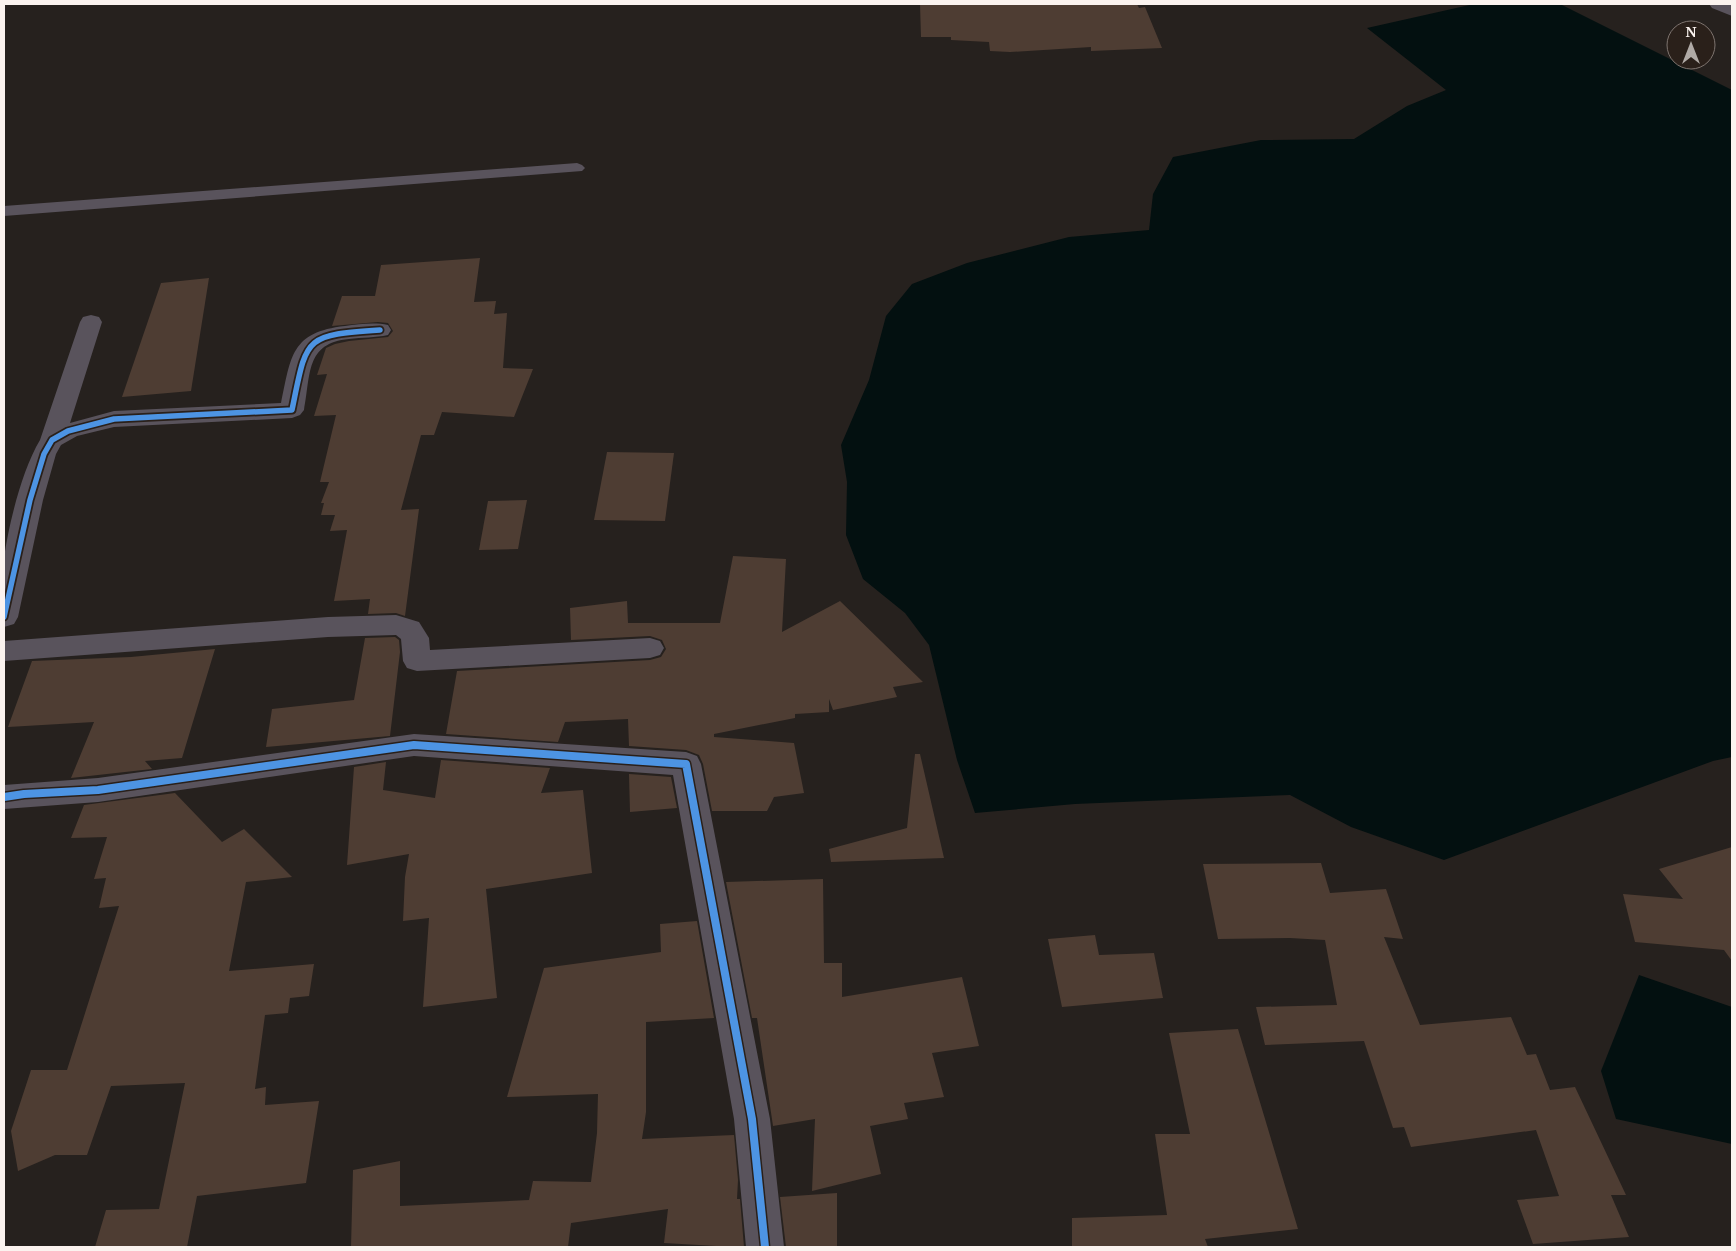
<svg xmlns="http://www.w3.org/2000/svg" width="1736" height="1251" font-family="'Noto Serif',serif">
<rect width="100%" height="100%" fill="#26211e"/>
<g fill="#031010">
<path d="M 1474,4 L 1560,4 L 1732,90 L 1732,757 L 1713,761 L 1444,860 L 1351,827 L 1290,795 L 1075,804 L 975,813 L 957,760 L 929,645 L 905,613 L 863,579 L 846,535 L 847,482 L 841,445 L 869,380 L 886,316 L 912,284 L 967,263 L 1069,237 L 1149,230 L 1153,194 L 1173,157 L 1261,140 L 1354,139 L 1407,106 L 1446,90 L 1367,28 Z"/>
<path d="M 1639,975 L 1732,1007 L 1732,1144 L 1616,1119 L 1601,1071 Z"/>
</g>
<g fill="#4e3d33">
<path d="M 920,4 L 1137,4 L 1139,8 L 1145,7 L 1162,48 L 1091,51 L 1091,47 L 1010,52 L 990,51 L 989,42 L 951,40 L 951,37 L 921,37 Z"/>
<path d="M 480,258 L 474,302 L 496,301 L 494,314 L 507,313 L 503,368 L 533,369 L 514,417 L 442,412 L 434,435 L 421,435 L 401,510 L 419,509 L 405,616 L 396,613 L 368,614 L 370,599 L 334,601 L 347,530 L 330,531 L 335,515 L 321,515 L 324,503 L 321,503 L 329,482 L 320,482 L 336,415 L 314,416 L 327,374 L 317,375 L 326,348 L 335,344 L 349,341 L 388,337 L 393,331 L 388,323 L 378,322 L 332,326 L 342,296 L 375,296 L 381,265 Z"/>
<path d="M 209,278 L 191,391 L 122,397 L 161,283 Z"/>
<path d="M 607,452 L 674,453 L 665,521 L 594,520 Z"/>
<path d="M 527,500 L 518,549 L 479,550 L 488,501 Z"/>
<path d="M 733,556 L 786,559 L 782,632 L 840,601 L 923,682 L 893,687 L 897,697 L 833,710 L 829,699 L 829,712 L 795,714 L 795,718 L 714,734 L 714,737 L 794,743 L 804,793 L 774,797 L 767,811 L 712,811 L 703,764 L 699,755 L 686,750 L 629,746 L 628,719 L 565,722 L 558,742 L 446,734 L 457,671 L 650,660 L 661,657 L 666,649 L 662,640 L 650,636 L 571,640 L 570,608 L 627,601 L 628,623 L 720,623 Z"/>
<path d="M 395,637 L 399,640 L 400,652 L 390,736 L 266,747 L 272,709 L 354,700 L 365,638 Z"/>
<path d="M 215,649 L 182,758 L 145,761 L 152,769 L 71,778 L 94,722 L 8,727 L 32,661 L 131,657 Z"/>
<path d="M 915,754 L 920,754 L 944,858 L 831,862 L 829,849 L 907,828 Z"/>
<path d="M 441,760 L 550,768 L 541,793 L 583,790 L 592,873 L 486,889 L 497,998 L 423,1007 L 429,918 L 403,921 L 405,877 L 409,854 L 347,865 L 354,767 L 386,762 L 383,790 L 435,798 Z"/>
<path d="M 629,774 L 671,777 L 677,808 L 630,812 Z"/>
<path d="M 175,793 L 222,842 L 244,829 L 292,877 L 246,882 L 229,971 L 314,964 L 309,996 L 290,998 L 288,1013 L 265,1015 L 255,1089 L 266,1087 L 265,1105 L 319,1101 L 306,1183 L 197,1196 L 187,1247 L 95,1247 L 106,1210 L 159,1209 L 185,1083 L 111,1086 L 87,1155 L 55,1155 L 18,1171 L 11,1131 L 31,1070 L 67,1070 L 119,906 L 99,908 L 106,878 L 94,879 L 107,837 L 71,838 L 84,805 Z"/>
<path d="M 1732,847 L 1732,961 L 1724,950 L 1635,942 L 1623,894 L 1683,899 L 1659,869 Z"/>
<path d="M 1321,863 L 1330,893 L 1386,889 L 1403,939 L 1384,937 L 1420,1025 L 1511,1017 L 1527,1055 L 1536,1054 L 1550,1090 L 1575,1087 L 1626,1195 L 1611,1195 L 1629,1237 L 1533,1244 L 1517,1200 L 1559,1196 L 1536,1130 L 1411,1147 L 1404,1127 L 1393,1128 L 1364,1041 L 1265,1045 L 1256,1007 L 1337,1005 L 1325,940 L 1290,938 L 1218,939 L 1203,864 Z"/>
<path d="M 823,879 L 824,963 L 842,963 L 842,997 L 962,977 L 979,1046 L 932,1053 L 944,1097 L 904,1103 L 908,1119 L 870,1126 L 881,1174 L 812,1191 L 815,1119 L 773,1126 L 757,1018 L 752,1018 L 726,882 Z"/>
<path d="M 697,921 L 714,1018 L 646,1022 L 646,1112 L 642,1139 L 734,1135 L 738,1180 L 737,1199 L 740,1199 L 744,1247 L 716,1247 L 716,1246 L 664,1243 L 668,1209 L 571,1223 L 568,1247 L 351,1247 L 353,1170 L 400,1161 L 400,1206 L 529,1200 L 533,1181 L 591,1182 L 597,1133 L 598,1094 L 507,1097 L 544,968 L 661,952 L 660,924 Z"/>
<path d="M 1095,935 L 1099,955 L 1154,953 L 1163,998 L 1062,1007 L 1048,939 Z"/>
<path d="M 1238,1029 L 1298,1229 L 1205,1239 L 1208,1247 L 1072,1247 L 1072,1218 L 1167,1215 L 1155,1134 L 1190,1134 L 1169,1033 Z"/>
<path d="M 837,1193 L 837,1247 L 786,1247 L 780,1197 Z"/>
</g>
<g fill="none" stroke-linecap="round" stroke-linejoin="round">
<path fill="#59535c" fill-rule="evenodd" d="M 577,163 L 582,165 L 585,168 L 582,171 L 4,216 L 4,206 Z"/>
<g fill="#59535c" fill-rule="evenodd">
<path d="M 1709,4 L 1732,4 L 1732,16 L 1712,8 Z"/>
<path d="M 91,315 L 99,317 L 102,322 L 70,423 L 114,411 L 281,403 C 291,356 291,332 345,326 C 359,324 375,322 388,325 L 391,330 L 388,335 C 375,338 362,337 349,339 C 305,343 311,375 304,410 L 300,415 L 292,418 L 114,427 L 77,436 L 61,445 L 56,454 L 43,500 L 18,617 L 14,624 L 4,627 C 3,607 1,578 4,558 C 9,523 22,470 40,440 L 80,322 L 83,317 Z"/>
<path d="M 396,615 L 419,622 L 429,638 L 430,650 L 650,638 L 660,641 L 664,648 L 660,655 L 650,658 L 417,671 L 407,668 L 403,661 L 401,639 L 396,635 L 328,637 L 4,661 L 4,641 L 328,617 Z"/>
<path d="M 414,734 L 686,752 L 697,756 L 701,764 L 770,1119 L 784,1247 L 746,1247 L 734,1119 L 673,775 L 414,756 L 98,802 L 4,809 L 4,785 L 98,778 Z"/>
</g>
<defs>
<path id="cycleway-far1" d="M 4,617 L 30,500 L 44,454 L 52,440 L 68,431 L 114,419 L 292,410 C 307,337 303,335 380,330"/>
<path id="cycleway" d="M 4,797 L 24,794 L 98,790 L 414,745 L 686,764 L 752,1119 L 765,1247"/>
</defs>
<use href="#cycleway-far1" stroke="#2a201a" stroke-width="9"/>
<use href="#cycleway" stroke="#2a201a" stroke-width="11"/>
<use href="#cycleway-far1" stroke="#4d94e3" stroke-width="5.5"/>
<use href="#cycleway" stroke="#4d94e3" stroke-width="8"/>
</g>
<rect width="1736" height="1251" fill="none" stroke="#fbf3ef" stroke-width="10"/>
<g transform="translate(1691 45)"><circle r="24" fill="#2a201a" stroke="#7e746f"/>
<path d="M0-4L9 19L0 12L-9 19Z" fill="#b0aaa6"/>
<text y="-8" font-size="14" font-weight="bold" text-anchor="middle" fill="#fbf3ef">N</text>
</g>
</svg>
